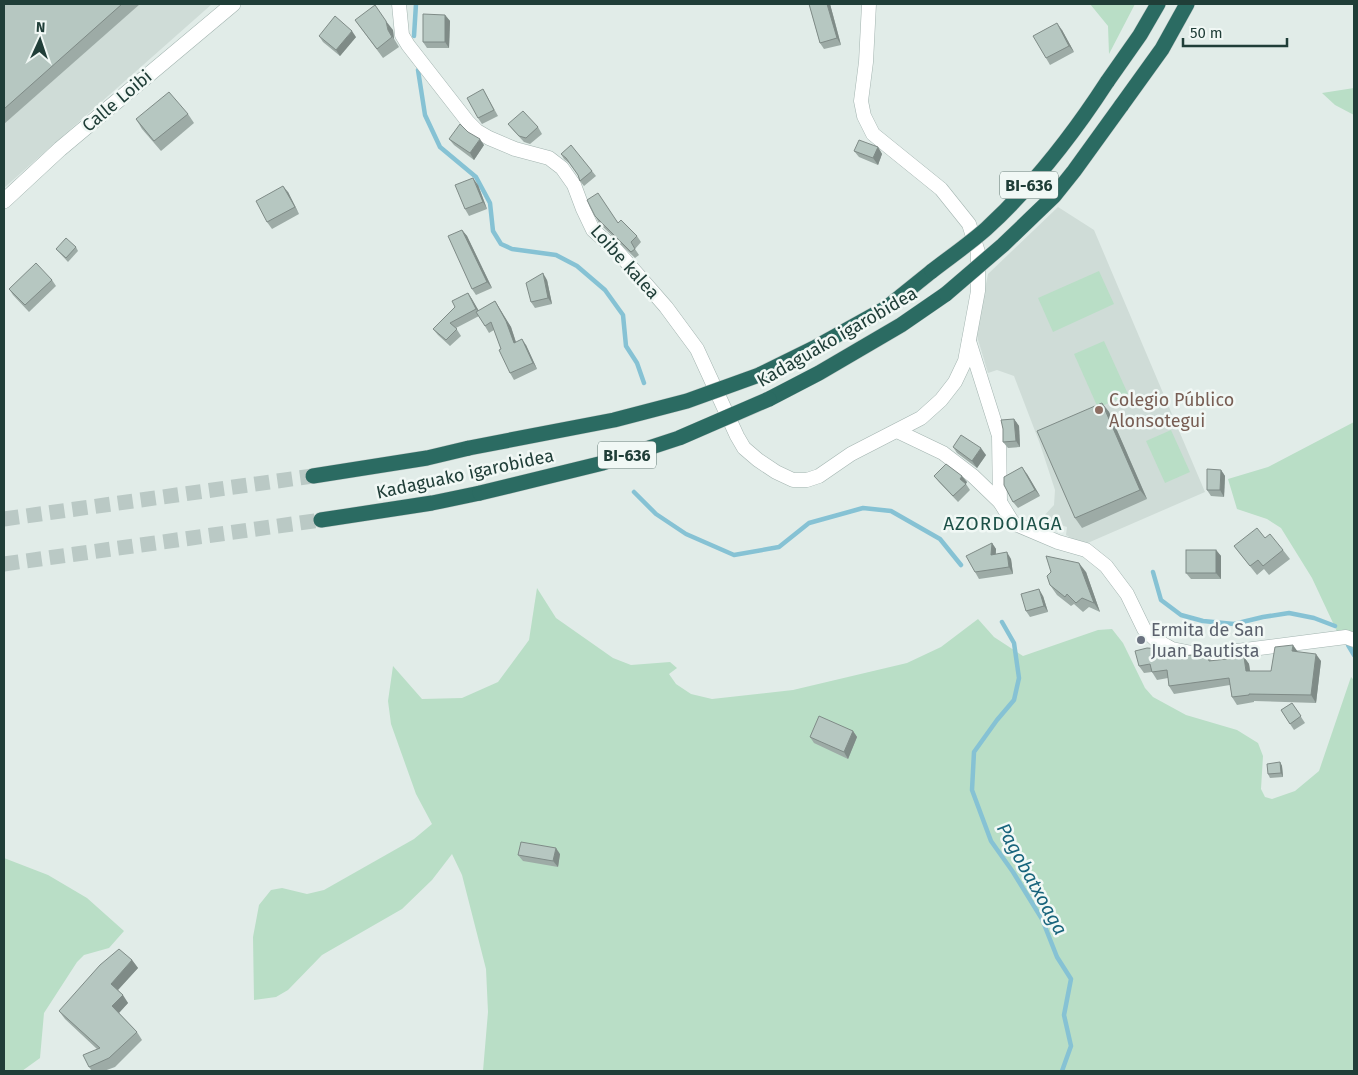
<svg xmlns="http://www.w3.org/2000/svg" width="1358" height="1075" font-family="'Fira Sans',sans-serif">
<rect width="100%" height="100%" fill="#e1ece8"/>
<g fill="#cfdcd7">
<path d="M 4,4 L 212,4 L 4,188 Z"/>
<path d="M 1058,207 L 1094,230 L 1205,492 L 1083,545 L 1066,535 L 1067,527 L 1041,519 L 1054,505 L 1055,490 L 1040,444 L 1014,376 L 997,370 L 988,373 L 976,333 L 988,274 Z"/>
</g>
<g fill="#b9dec6">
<path d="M 1090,4 L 1135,4 L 1109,54 L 1108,26 Z"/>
<path d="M 1354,88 L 1354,115 L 1335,105 L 1322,93 Z"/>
<path d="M 1099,271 L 1114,304 L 1053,332 L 1038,298 Z"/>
<path d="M 1104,341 L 1128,394 L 1098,408 L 1074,354 Z"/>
<path d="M 1354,422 L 1354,651 L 1341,640 L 1312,578 L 1281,528 L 1267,519 L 1237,509 L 1228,479 L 1268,467 Z"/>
<path d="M 1171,430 L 1190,472 L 1165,483 L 1146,441 Z"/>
<path d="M 537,588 L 556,618 L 613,658 L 631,665 L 670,662 L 677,668 L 669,674 L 676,684 L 691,694 L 712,699 L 793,690 L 907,663 L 941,647 L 978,619 L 994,637 L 1023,656 L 1098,630 L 1112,629 L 1123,643 L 1145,688 L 1153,697 L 1186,715 L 1237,730 L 1258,743 L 1263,756 L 1261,789 L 1265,797 L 1272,799 L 1295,791 L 1319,771 L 1351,677 L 1354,680 L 1354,1071 L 483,1071 L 488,1012 L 486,969 L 462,875 L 452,854 L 432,880 L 402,909 L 322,955 L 288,990 L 276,997 L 254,1000 L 253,937 L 259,905 L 271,890 L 282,888 L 307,894 L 324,890 L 414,839 L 432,824 L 416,794 L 391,724 L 388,701 L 393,666 L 422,699 L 462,698 L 498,682 L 529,640 Z"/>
<path d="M 4,858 L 48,875 L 87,898 L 124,931 L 109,948 L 84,955 L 77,962 L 44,1013 L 40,1058 L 22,1071 L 4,1071 Z"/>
</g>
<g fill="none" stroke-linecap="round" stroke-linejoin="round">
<g stroke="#86c2d4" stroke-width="4.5">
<path d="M 414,36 L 416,4"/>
<path d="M 418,70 L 425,115 L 440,147 L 476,177 L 490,203 L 493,231 L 501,244 L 512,249 L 556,255 L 577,266 L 605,290 L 623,315 L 626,346 L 637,363 L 644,383"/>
<path d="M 634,492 L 656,514 L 686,534 L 734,555 L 779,547 L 809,523 L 863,508 L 891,511 L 940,539 L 961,565"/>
<path d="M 1153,572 L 1161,600 L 1181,615 L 1203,621 L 1234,624 L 1263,617 L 1289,613 L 1314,618 L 1335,626"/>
<path d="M 1002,622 L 1014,643 L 1019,678 L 1014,700 L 997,720 L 974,752 L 972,790 L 991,841 L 1013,872 L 1042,919 L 1057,957 L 1071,979 L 1064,1015 L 1071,1046 L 1062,1071"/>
<path d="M 1348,645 L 1354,655"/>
</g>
<g stroke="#bac9c5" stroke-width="15" stroke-dasharray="15 8" stroke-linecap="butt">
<path d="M 4,519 L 313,476"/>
<path d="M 4,564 L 321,520"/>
</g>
<defs>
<g id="minor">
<path d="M 399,4 L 402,35 L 408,45 L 468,122 L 477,131 L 489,138 L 515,149 L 549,158 L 562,168 L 574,185 L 583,209 L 593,230 L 617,251 L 666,307 L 697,349 L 737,436 L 744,448 L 758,460 L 776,472 L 793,480 L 807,480 L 819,476 L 851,454 L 921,418 L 941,400 L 955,382 L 965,361 L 978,291 L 978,252 L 969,224 L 941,189 L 873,134 L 864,116 L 861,101 L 866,62 L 869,4"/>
<path d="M 969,341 L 999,436 L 1000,502"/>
<path d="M 897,431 L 943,453 L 973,476 L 1000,502 L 1013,523 L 1058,542 L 1086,550 L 1106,566 L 1127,594 L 1144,629 L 1156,640 L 1172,649 L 1192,653 L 1213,654 L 1346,637 L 1354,640"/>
</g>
<path id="tertiary" d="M 4,201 L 60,149 L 233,4"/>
<g id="motorway">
<path d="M 1107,82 L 1140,35 L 1158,4"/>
<path d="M 1121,106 L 1162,49 L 1187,4"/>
<path d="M 759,375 L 814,348 L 886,308 L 932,271"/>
<path d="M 769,399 L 819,373 L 901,325 L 946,294"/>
<path d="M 313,476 L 427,458 L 469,448"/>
<path d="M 321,520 L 432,503 L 480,493"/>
</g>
</defs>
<use href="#minor" stroke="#a3b4b0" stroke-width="15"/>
<use href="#tertiary" stroke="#a3b4b0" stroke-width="16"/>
<use href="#motorway" stroke="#c1c9c7" stroke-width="16"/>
<use href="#minor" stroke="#fff" stroke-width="14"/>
<use href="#tertiary" stroke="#fff" stroke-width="15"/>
<use href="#motorway" stroke="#2b6b62" stroke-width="15"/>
<defs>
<g id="motorway-bridge">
<path d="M 932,271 C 950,257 969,244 986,229 C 1034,185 1072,136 1107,82"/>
<path d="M 946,294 L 1003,245 L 1054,196 L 1074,171 L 1121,106"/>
<path d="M 469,448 L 614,420 L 687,401 L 759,375"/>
<path d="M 480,493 L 603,463 L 679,438 L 769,399"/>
</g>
</defs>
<use href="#motorway-bridge" stroke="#c1c9c7" stroke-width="16" stroke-linecap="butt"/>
<use href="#motorway-bridge" stroke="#2b6b62" stroke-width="15"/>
</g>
<g fill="#9daba6">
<path d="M 4,4 L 140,4 L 4,124 Z"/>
<path d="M 809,4 L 830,4 L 841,45 L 824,49 L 820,43 Z"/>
<path d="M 445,15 L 450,21 L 449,48 L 427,48 L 423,42 Z"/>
<path d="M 355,20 L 393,30 L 394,39 L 399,47 L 383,58 Z"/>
<path d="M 1062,30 L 1074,52 L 1050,65 L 1046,58 Z"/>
<path d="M 319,36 L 356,37 L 340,56 L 323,42 Z"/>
<path d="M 483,89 L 487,96 L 498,116 L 482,124 L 478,118 Z"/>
<path d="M 188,114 L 194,123 L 161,151 L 142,129 L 136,119 Z"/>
<path d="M 508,124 L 538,127 L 542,134 L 530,144 L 524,142 L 513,130 Z"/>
<path d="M 449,139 L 484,145 L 474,160 L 454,145 Z"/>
<path d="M 878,147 L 882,154 L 878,165 L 859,157 L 854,151 Z"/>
<path d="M 561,154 L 592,171 L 596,176 L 584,186 L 580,181 L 578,175 L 569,163 L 564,159 Z"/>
<path d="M 478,185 L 487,209 L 469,216 L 465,209 Z"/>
<path d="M 288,192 L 299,214 L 272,229 L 267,222 Z"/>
<path d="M 595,216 L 618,223 L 637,236 L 641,242 L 635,249 L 639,255 L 635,258 L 599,223 Z"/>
<path d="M 462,230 L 467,236 L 492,288 L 476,295 L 472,289 Z"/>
<path d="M 76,247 L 78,251 L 68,262 L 56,249 Z"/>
<path d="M 52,280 L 56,286 L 29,312 L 13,295 L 9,289 Z"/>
<path d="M 547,280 L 552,304 L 535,308 L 531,302 Z"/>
<path d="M 468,293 L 479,311 L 495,301 L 511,327 L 516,342 L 526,345 L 537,369 L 514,380 L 510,373 L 494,330 L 489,333 L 479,316 L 456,328 L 461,336 L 450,346 L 438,335 L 433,329 L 455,307 Z"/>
<path d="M 1102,403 L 1109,412 L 1147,499 L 1082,528 L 1075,518 Z"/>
<path d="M 1014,419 L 1019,426 L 1020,447 L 1008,448 L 1003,442 L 1003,429 Z"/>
<path d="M 953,447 L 986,455 L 977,468 L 957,453 Z"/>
<path d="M 1221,470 L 1225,476 L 1224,497 L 1211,496 L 1207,490 Z"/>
<path d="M 1027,474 L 1040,496 L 1018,508 L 1013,502 Z"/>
<path d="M 934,476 L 967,482 L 966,484 L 970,490 L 958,502 L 939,482 Z"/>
<path d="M 1265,538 L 1283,550 L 1290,559 L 1269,575 L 1264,569 L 1257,575 L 1234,546 Z"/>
<path d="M 992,543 L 996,549 L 996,554 L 1011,559 L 1013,574 L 979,579 L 975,572 Z"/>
<path d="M 1216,550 L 1221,556 L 1221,579 L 1191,579 L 1186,573 Z"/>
<path d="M 1086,572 L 1100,612 L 1089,607 L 1083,612 L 1074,604 L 1071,606 L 1057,595 L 1050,585 Z"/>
<path d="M 1043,596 L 1048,612 L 1030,617 L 1026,611 Z"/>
<path d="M 1163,650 L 1168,658 L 1208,656 L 1212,661 L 1244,657 L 1249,664 L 1250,671 L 1271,671 L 1298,652 L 1321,661 L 1316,703 L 1254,701 L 1254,702 L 1237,705 L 1232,697 L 1230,685 L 1174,694 L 1169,686 L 1168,678 L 1157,680 L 1152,672 L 1144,673 L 1139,666 Z"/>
<path d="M 1292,703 L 1305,723 L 1294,730 L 1281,710 Z"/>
<path d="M 853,731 L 857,737 L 848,759 L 814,743 L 810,737 Z"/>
<path d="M 1280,762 L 1282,766 L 1283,777 L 1270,778 L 1268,774 Z"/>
<path d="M 560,854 L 558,867 L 523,861 L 518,855 Z"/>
<path d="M 132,960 L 138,968 L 118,990 L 128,1003 L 119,1013 L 137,1032 L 142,1040 L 115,1067 L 104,1071 L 92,1071 L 89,1067 L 97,1049 L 65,1019 L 59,1011 Z"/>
</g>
<g fill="#7f8b87">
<path d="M 827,4 L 830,4 L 841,45 L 837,38 Z"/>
<path d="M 445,15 L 450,21 L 449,48 L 445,42 Z"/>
<path d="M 386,21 L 393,30 L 394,39 L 399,47 L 388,30 Z"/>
<path d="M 1057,23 L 1062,30 L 1074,52 L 1069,46 Z"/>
<path d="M 352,31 L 356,37 L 340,56 L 336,50 Z"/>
<path d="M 480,139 L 484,145 L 474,160 L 470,153 Z"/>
<path d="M 878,147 L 882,154 L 878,165 L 873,158 Z"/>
<path d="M 473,178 L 478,185 L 487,209 L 483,202 Z"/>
<path d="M 283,186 L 288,192 L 299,214 Z"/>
<path d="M 462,230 L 467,236 L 492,288 L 487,282 Z"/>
<path d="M 543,273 L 547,280 L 552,304 L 548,298 Z"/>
<path d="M 468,293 L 472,299 L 481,315 L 476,309 Z"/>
<path d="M 495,301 L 511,327 L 518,349 L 514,343 Z"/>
<path d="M 522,339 L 526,345 L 537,369 L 533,363 Z"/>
<path d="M 1102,403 L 1109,412 L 1147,499 L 1140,490 Z"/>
<path d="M 1014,419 L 1019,426 L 1020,447 L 1016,441 Z"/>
<path d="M 981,448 L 986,455 L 977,468 L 972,461 Z"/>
<path d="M 1022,467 L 1027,474 L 1040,496 L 1035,490 Z"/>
<path d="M 1221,470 L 1225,476 L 1224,497 L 1220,490 Z"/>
<path d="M 962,476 L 967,482 L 965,485 L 960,479 Z"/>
<path d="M 992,543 L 996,549 L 995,561 L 991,555 Z"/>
<path d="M 1216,550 L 1221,556 L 1221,579 L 1216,573 Z"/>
<path d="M 1007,552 L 1011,559 L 1013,574 L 1009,567 Z"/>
<path d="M 1079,563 L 1086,572 L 1100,612 L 1094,603 Z"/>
<path d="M 1039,589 L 1043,596 L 1048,612 L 1044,606 Z"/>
<path d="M 1293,645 L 1298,652 L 1292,651 Z"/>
<path d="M 1163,650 L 1168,657 L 1169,666 L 1164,658 Z"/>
<path d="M 1316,654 L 1321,661 L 1316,703 L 1311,695 Z"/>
<path d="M 1244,657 L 1249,664 L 1251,678 L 1246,671 Z"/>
<path d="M 853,731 L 857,737 L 848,759 L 844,752 Z"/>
<path d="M 1280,762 L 1282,766 L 1283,777 L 1281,773 Z"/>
<path d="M 556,848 L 560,854 L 558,867 L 553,861 Z"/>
<path d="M 132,960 L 138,968 L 116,992 L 111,984 Z"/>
<path d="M 123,995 L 128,1003 L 117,1015 L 112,1006 Z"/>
</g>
<g fill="#b6c7c1" stroke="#7f8b87">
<path d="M 4,4 L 122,4 L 4,109 Z"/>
<path d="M 809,4 L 827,4 L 837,38 L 820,43 Z"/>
<path d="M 375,5 L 386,21 L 388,30 L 392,37 L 377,49 L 355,20 Z"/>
<path d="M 423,14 L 445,15 L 445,42 L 423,42 Z"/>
<path d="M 335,16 L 352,31 L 336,50 L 319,36 Z"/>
<path d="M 1057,23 L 1069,46 L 1046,58 L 1033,36 Z"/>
<path d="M 483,89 L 494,110 L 478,118 L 467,98 Z"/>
<path d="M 169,92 L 188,114 L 154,141 L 136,119 Z"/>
<path d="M 523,111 L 538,127 L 526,138 L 519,136 L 508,124 Z"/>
<path d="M 460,124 L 468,132 L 480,139 L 470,153 L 449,139 Z"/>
<path d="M 859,140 L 878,147 L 873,158 L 854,151 Z"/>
<path d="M 571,145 L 592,171 L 580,181 L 578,175 L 566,158 L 561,154 Z"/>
<path d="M 473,178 L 483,202 L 465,209 L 455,185 Z"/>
<path d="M 283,186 L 295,207 L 267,222 L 256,201 Z"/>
<path d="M 598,193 L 618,223 L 621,220 L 637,236 L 631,242 L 635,249 L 631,252 L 595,216 L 587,200 Z"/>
<path d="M 462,230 L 487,282 L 472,289 L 448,236 Z"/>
<path d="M 66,238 L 76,247 L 66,258 L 56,249 Z"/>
<path d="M 36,263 L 52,280 L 25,305 L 9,289 Z"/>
<path d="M 543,273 L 548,298 L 531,302 L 526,283 Z"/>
<path d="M 468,293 L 476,309 L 450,323 L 457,329 L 446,340 L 433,329 L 455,307 L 452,301 Z"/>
<path d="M 495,301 L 506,321 L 514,343 L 522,339 L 533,363 L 510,373 L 499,350 L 501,349 L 491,322 L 485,326 L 476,312 Z"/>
<path d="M 1102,403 L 1140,490 L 1075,518 L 1037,431 Z"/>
<path d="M 1014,419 L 1016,441 L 1003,442 L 1003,429 L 1001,420 Z"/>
<path d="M 961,435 L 981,448 L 972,461 L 953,447 Z"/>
<path d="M 946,464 L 962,476 L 960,479 L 966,484 L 953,496 L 934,476 Z"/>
<path d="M 1022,467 L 1035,490 L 1013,502 L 1004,485 L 1004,477 Z"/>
<path d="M 1207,469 L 1221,470 L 1220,490 L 1207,490 Z"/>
<path d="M 1257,528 L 1265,538 L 1270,534 L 1283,550 L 1263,566 L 1258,560 L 1250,566 L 1234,546 Z"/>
<path d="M 992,543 L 991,555 L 1007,552 L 1009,567 L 975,572 L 966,556 Z"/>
<rect x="1186" y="550" width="30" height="23"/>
<path d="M 1046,556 L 1079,563 L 1094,603 L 1082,598 L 1076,603 L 1067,594 L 1065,597 L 1050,585 L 1047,576 L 1051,572 Z"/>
<path d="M 1039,589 L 1044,606 L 1026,611 L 1021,594 Z"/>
<path d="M 1293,645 L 1292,651 L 1316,654 L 1311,695 L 1249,694 L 1249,695 L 1232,697 L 1229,678 L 1169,686 L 1167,670 L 1152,672 L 1150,664 L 1139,666 L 1135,651 L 1147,648 L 1162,649 L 1163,650 L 1164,658 L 1192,655 L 1208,656 L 1209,661 L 1244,657 L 1246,671 L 1271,671 L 1275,647 Z"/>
<path d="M 1292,703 L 1301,716 L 1290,724 L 1281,710 Z"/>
<path d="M 819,716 L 853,731 L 844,752 L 810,737 Z"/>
<path d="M 1280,762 L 1281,773 L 1268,774 L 1267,764 Z"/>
<path d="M 521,842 L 556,848 L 553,861 L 518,855 Z"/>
<path d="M 119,949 L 132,960 L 111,984 L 123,995 L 112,1006 L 137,1032 L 109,1058 L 89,1067 L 83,1055 L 100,1048 L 59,1011 L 100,965 Z"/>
</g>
<circle fill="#8d6e63" stroke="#f1f8f5" stroke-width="2" cx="1099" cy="410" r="5"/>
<circle fill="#6b7280" stroke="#f1f8f5" stroke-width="2" cx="1141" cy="640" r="5"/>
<g text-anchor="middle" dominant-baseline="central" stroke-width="5" stroke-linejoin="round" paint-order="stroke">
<g fill="#f1f8f5" stroke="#5f7671" stroke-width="1">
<rect x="1000" y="171.5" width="58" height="27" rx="4"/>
<rect x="598" y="441.5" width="58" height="27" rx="4"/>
</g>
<g font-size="16" font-weight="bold" fill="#203e38">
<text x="1029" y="185">BI-636</text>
<text x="627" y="455">BI-636</text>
</g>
<g font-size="18" fill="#203e38" stroke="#f1f8f5">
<text transform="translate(117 101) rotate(-40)">Calle Loibi</text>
<text transform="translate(625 262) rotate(48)">Loibe kalea</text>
<text transform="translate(837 337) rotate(-30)">Kadaguako igarobidea</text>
<text transform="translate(465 474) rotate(-12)">Kadaguako igarobidea</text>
</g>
<g font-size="18" fill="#785e54" stroke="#f1f8f5" text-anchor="start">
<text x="1109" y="400">Colegio Público<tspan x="1109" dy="21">Alonsotegui</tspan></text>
</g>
<g font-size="18" fill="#5b616d" stroke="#f1f8f5" text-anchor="start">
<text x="1151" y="630">Ermita de San<tspan x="1151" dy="21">Juan Bautista</tspan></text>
</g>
<g font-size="19" letter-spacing="1" fill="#1c5047" stroke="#f1f8f5">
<text x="1003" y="523">AZORDOIAGA</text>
</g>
<g font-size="19" font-style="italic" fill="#18647c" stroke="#f1f8f5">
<text transform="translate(1032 879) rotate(61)">Pagobatxoaga</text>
</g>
</g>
<rect width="1358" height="1075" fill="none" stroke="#203e38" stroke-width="10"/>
<g transform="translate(40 40) rotate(3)" stroke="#f1f8f5" stroke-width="4" paint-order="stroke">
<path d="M0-4L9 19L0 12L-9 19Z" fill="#203e38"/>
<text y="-8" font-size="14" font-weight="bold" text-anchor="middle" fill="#203e38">N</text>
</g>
<path d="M1183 38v8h104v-8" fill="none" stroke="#203e38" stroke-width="2.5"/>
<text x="1190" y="38" font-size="15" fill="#203e38" stroke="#f1f8f5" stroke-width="4" paint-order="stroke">50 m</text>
</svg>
